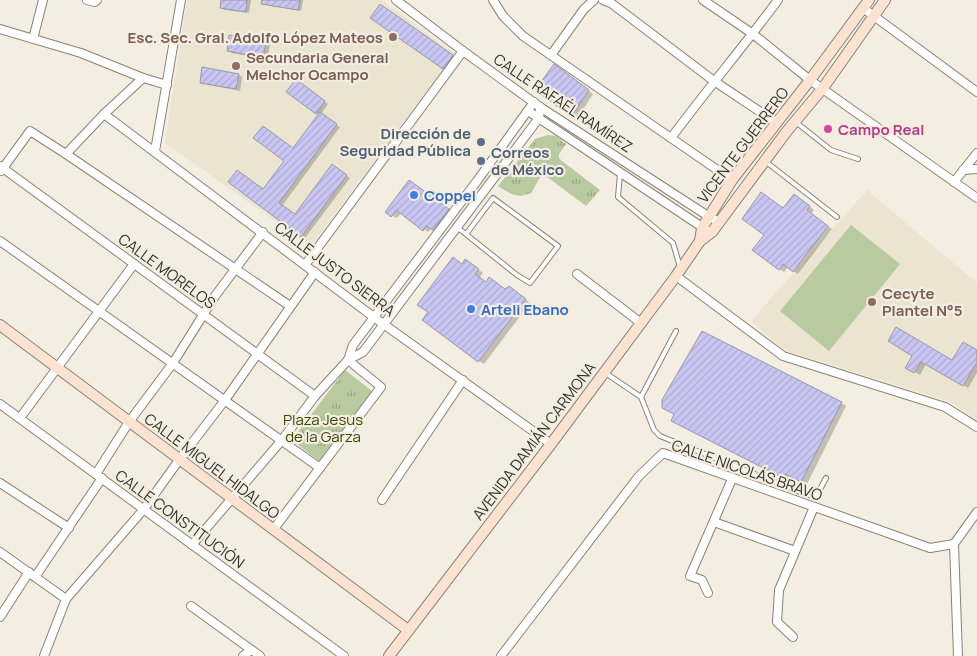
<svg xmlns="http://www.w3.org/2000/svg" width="977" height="656" viewBox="0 0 977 656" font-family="Manrope,sans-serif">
<defs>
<pattern id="grass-tufts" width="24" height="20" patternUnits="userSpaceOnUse" patternTransform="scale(1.25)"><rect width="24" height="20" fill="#b9c9a0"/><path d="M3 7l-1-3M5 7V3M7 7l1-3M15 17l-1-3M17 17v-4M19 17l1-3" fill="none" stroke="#97a483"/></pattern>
<pattern id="building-hatch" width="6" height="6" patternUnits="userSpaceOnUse" patternTransform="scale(1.25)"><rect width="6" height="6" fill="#c8c6f3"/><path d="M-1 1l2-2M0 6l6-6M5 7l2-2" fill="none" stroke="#acabd0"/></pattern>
</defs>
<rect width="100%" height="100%" fill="#f3eee1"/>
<g fill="#ebe4d0">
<path d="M187 0H382L457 55 426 92 311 246 165 143Z"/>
<path d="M867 190 977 283V419L948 401 784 350 751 321Z"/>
</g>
<g fill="url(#grass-tufts)">
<path d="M548 135 556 136 566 144 559 154V158L562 161 600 190 586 206 546 176H541L531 193C517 199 510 194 498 186L535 139Z"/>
<path d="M345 370 372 391 319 461 292 440Z"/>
</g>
<path fill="#b9c9a0" d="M851 225 900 264 829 351 780 311Z"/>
<g fill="#0003">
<path d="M223 0H251L249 13 225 10 222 8Z"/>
<path d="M263 0H303L301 11 266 5 262 3Z"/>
<path d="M384 8 456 58 447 70 444 68Z"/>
<path d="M230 37 266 43 270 45 267 59 232 53 228 50Z"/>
<path d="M203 69 239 75 242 77 240 91 205 84 201 82Z"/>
<path d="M560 69 593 94 577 119 537 90Z"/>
<path d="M299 83 328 104 321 114 340 127 282 206 295 215 336 168 350 178 305 238 301 236 264 190 319 115 316 113Z"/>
<path d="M415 184 453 213 438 232 432 228 428 232 401 213 397 218 392 216Z"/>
<path d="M798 198 814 210 811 214 832 229 798 274 788 267 784 272 779 269 784 209Z"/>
<path d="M471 264 483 273 480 277 487 283 506 290 515 291 530 303 484 364 479 361 463 265Z"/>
<path d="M977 352V373L968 388 926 364 920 375 906 367 913 355 953 362Z"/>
<path d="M841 403 846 406 807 484 791 475 788 480 677 424Z"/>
</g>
<g fill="url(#building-hatch)" stroke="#9a99a5">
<path d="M221 0H247L246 12 220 8Z"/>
<path d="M262 0H300L298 10 261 4Z"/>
<path d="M380 4 453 55 443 69 370 18Z"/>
<path d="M229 35 266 42 263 58 227 51Z"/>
<path d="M554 64 589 90 571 117 535 90Z"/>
<path d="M202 67 239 74 236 89 200 83Z"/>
<path d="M296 79 325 101 316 114 286 92Z"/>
<path d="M320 112 337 124 279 203 295 214 332 164 347 175 301 237 228 182 237 170 263 189 284 161 253 138 263 126 293 148Z"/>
<path d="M409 180 449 209 433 230 426 226 423 231 396 210 391 217 385 212Z"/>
<path d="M761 192 783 208 794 194 810 206 807 210 828 226 793 272 783 264 779 270 752 250 764 235 742 219Z"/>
<path d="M453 257 462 264 465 259 479 269 475 274 486 282 489 277 505 289 509 286 526 299 478 362 422 320 428 312 417 305Z"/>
<path d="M896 327 952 360 963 342 977 350V362L963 386 921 362 914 373 905 368 912 356 888 341Z"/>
<path d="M702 331 842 402 801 482 785 474 783 478 671 421 674 414 662 408V400Z"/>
</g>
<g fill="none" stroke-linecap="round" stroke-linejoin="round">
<defs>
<g id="lane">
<path d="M797 123 831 150 858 159"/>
<path d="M765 161 837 217"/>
<path d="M620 174 618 197 673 243 680 267"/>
<path d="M457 227 517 275 530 283 558 246 493 198 467 233"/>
<path d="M604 372 641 397 654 430 660 436 807 495H817L826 478"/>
<path d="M641 397 676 331"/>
</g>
<g id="street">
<path d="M87 0 95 2 97 0"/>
<path d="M396 0 463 51 540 107 708 216 719 222"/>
<path d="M493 0 503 16 523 36 732 180"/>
<path d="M603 0 611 3 714 81 777 123"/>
<path d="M703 0 753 34 810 80 977 198"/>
<path d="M863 8 977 92"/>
<path d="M0 29 81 53 143 78 167 85"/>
<path d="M33 39 43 0"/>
<path d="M551 55 584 9 594 0"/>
<path d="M528 111 705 229"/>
<path d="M104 114 375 318 551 444"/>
<path d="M671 138C706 91 743 47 778 0"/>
<path d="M155 151 181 0"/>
<path d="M66 154 104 114 143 78"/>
<path d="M0 166 315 396"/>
<path d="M963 170 977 169"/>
<path d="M1 171 30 131 66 154 290 306"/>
<path d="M954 182 977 153"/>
<path d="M0 241 320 468"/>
<path d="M305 265 463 51"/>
<path d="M577 274 641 323"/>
<path d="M676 276 783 356 945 407 977 427"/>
<path d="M348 360 353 345 477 181 534 102"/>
<path d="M0 404 344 656"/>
<path d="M20 418 134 264"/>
<path d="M96 474 129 422 173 363 215 296 263 232"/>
<path d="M0 483 69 528"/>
<path d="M382 500 463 380"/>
<path d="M714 522 795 551"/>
<path d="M273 530 381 387 348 360"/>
<path d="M192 545 282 440 315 396 348 360 363 352 539 118 540 107"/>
<path d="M0 552 66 599"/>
<path d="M35 577 102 478"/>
<path d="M708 593 702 580 690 576 732 479"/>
<path d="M191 606 260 656"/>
<path d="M0 617 29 572"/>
<path d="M793 637 777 622 779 590 814 507"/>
<path d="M44 656 66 599 144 509 179 460 225 400 315 272"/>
<path d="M243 656 251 650"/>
<path d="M501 656 639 476 663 453 930 548 954 544"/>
<path d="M958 656 954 544 977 512"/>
</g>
<g id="secondary">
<path d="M700 241 702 228 732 180 810 80 869 0"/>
<path d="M0 325 408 630"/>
<path d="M389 656 551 444 676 276 700 241 712 232 787 131 823 88 885 0"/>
</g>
</defs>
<use href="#lane" stroke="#888378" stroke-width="6"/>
<use href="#street" stroke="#888378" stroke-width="10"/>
<use href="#secondary" stroke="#888378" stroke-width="12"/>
<use href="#lane" stroke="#fff" stroke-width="4"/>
<use href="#street" stroke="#fff" stroke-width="8"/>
<use href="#secondary" stroke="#fce3d1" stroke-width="10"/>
</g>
<g fill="#8d6e63" stroke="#f3eee1" stroke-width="2">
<circle cx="393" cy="37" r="5"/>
<circle cx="236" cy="66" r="5"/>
<circle cx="872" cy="302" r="5"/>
</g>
<circle fill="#d1479c" stroke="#f3eee1" stroke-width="2" cx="828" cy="129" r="5"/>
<g fill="#5c6f8a" stroke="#f3eee1" stroke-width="2">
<circle cx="481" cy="142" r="5"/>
<circle cx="481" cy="161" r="5"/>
</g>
<g fill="#3f7fe0" stroke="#f3eee1" stroke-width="2">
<circle cx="414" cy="195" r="5"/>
<circle cx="471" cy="309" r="5"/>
</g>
<g text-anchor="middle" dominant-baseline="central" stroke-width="4.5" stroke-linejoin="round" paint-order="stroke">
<g font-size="15" font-weight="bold" fill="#785e54" stroke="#f3eee1" text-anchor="start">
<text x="383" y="37" text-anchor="end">Esc. Sec. Gral. Adolfo López Mateos</text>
<text x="246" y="57">Secundaria General<tspan x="246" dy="17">Melchor Ocampo</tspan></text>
<text x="882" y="293">Cecyte<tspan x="882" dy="17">Plantel N°5</tspan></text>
</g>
<g font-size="15" fill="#33312c" stroke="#f3eee1">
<text transform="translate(563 103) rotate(34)">CALLE RAFAÉL RAMÍREZ</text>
<text transform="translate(743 145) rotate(-53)">VICENTE GUERRERO</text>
<text transform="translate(335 269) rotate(37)">CALLE JUSTO SIERRA</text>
<text transform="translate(167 271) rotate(36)">CALLE MORELOS</text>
<text transform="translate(534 441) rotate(-53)">AVENIDA DAMIÁN CARMONA</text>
<text transform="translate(212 466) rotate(37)">CALLE MIGUEL HIDALGO</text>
<text transform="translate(747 470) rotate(19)">CALLE NICOLÁS BRAVO</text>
<text transform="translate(180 519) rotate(36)">CALLE CONSTITUCIÓN</text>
</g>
<g font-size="15" font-weight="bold" fill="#b23c85" stroke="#f3eee1" text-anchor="start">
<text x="838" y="129">Campo Real</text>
</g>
<g font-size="15" font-weight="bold" fill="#4e5e75" stroke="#f3eee1" text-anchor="end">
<text x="471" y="133">Dirección de<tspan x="471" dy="17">Seguridad Pública</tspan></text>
<text x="491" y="152" text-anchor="start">Correos<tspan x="491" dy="17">de México</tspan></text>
</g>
<g font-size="15" font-weight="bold" fill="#366cbe" stroke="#f3eee1" text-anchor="start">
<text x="424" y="195">Coppel</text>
<text x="481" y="309">Arteli Ebano</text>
</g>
<g font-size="15" fill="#364904" stroke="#f3eee1">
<text x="323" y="419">Plaza Jesus<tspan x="323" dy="17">de la Garza</tspan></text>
</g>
</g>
</svg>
